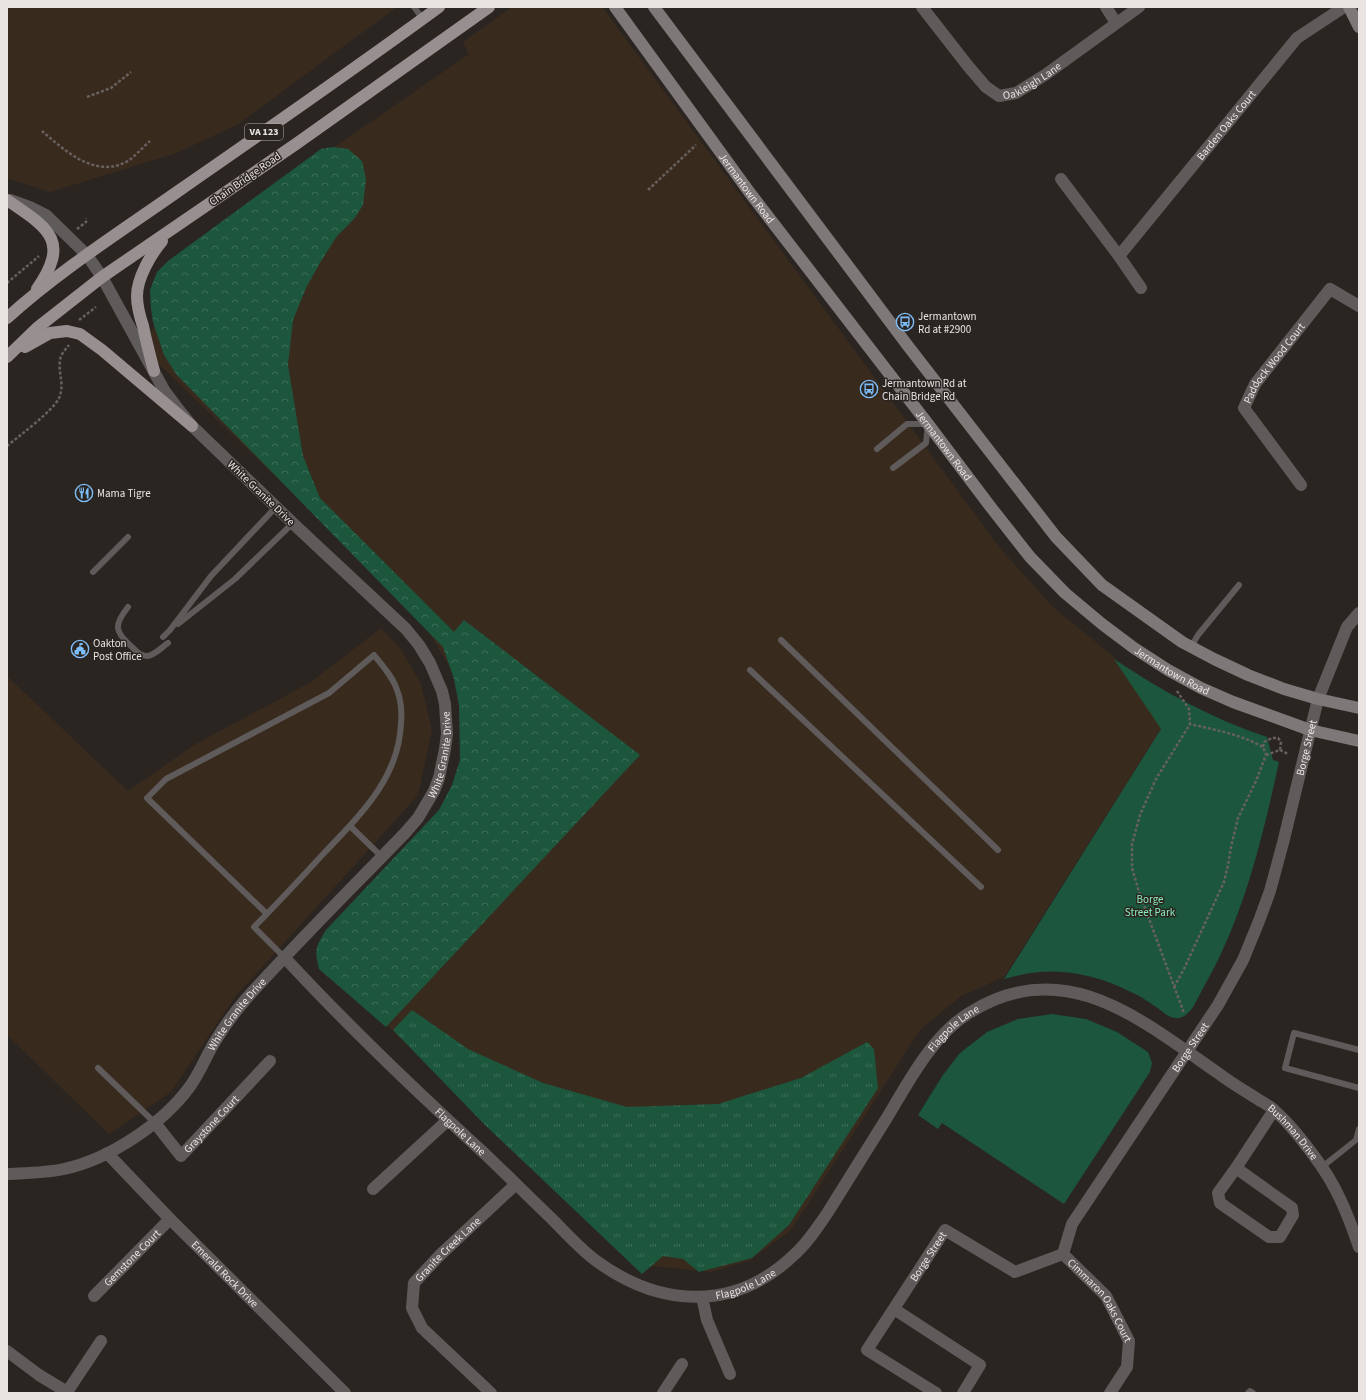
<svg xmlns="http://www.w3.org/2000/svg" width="1366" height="1400" viewBox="0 0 1366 1400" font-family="'Source Sans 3',sans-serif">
<defs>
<pattern id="grass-tufts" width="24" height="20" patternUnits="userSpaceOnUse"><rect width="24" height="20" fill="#1b563d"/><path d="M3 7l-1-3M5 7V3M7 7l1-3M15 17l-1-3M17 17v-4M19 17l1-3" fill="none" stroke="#3c6e59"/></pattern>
<pattern id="forest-crowns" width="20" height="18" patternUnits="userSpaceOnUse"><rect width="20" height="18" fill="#1b563d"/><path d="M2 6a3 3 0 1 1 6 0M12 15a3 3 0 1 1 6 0" fill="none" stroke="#3c6e59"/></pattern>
</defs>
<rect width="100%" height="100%" fill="#2b2522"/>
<g fill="#392a1e">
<path d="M7 7H397L237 125 174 154 50 192 7 178Z"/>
<path d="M512 7H597L603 8 999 547 1053 607 1114 657 1162 727 1004 977 961 996 920 1030 791 1230 749 1261 711 1272 652 1266 611 1243 326 966 450 805 465 747 458 681 417 612 141 347 216 229 469 54 463 42Z"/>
<path d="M381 628 401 649 421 684 432 730 418 795 235 997 171 1092 109 1134 7 1035V676L128 791 194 745 311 682Z"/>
</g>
<path fill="url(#grass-tufts)" d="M412 1010 468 1049 543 1083 627 1107 718 1104 801 1078 867 1042 874 1049 878 1088 789 1225 752 1258 699 1272 683 1259 663 1256 642 1274 485 1125 393 1030Z"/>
<path fill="url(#forest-crowns)" d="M333 147 348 149 362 161 366 179 363 205 354 219 337 236 321 261 306 288 293 320 288 365 303 456 320 498 454 632 464 620 640 755 386 1027 319 969C314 949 316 947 326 930L439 810 452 785 460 760 459 705 454 679 443 647 176 374 164 355 153 322 151 308 150 290 157 272 168 261 321 149Z"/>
<g fill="#1b563d">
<path d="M1114 659C1162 691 1212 719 1267 737L1273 760 1279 762C1262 840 1243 920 1202 990 1196 1002 1188 1023 1171 1017 1167 1016 1162 1011 1159 1009 1150 1003 1142 997 1133 993 1105 978 1071 969 1039 972 1027 973 1015 976 1004 979L1161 729Z"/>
<path d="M1052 1014 1086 1019 1117 1032 1148 1052 1152 1063 1150 1072 1064 1204 942 1123 938 1129 918 1115 943 1075 960 1053 987 1032 1018 1019Z"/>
</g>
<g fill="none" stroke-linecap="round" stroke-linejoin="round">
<g stroke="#67615e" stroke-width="2.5" stroke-dasharray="3 2" stroke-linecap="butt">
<path d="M87 97 111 88 131 72"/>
<path d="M42 131C64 150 93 177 124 163 132 160 143 147 150 141"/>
<path d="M648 190 696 145"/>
<path d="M77 229 86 222V218"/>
<path d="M7 283 39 256"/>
<path d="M79 320 96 307"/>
<path d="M7 446C19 436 53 411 59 398 65 384 58 374 60 361 60 355 65 350 69 345"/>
<path d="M1177 691 1189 709 1190 724 1156 779 1140 815 1132 844V868L1139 892 1184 1013"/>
<path d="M1263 747 1264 742 1272 738H1278L1281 742 1280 750 1266 755"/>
<path d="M1280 750 1288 754"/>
<path d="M1174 987 1184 969 1224 882 1228 865 1231 847 1238 818 1256 781 1266 755 1263 747C1240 734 1215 730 1190 724"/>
</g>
<g stroke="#5f5b5b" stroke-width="6">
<path d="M414 7 423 19"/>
<path d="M877 449 907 424H928L926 443 893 468"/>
<path d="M93 572 128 537"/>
<path d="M128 607C114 625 114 631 131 646 136 651 140 656 147 656 154 656 162 647 168 643"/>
<path d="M178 624 235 579 293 523"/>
<path d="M163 637 170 630 211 576 276 507"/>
<path d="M781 640 998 850"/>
<path d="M1191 647 1198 635 1239 585"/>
<path d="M750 670 981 887"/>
<path d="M350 826 382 857"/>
<path d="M267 914 147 798 166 779 329 693 374 655C382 665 393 677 397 690 401 700 402 711 401 723 399 778 361 814 325 852 302 877 278 903 254 927L285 958"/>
<path d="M1359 1050 1294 1033 1285 1068 1359 1088"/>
<path d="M98 1068 155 1123"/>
<path d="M1322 1167 1356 1140 1359 1129"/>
<path d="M1248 1393 1250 1391 1253 1393"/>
</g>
<g stroke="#5f5b5b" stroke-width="12">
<path id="s1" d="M922 7 968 66 986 87 999 96 1016 93 1045 75 1139 7"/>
<path d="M1106 7 1116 23"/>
<path d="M1061 179 1119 256 1141 288"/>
<path id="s2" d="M1119 256 1297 38 1344 7"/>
<path id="s3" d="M1301 485 1244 408 1255 384 1330 289 1359 306"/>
<path id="s4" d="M285 958C348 1026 416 1091 485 1154 507 1175 529 1197 551 1218 565 1232 579 1248 595 1260 660 1308 735 1312 795 1254 808 1242 818 1227 828 1212 848 1180 868 1148 888 1116 909 1081 933 1035 969 1013 1065 953 1141 1020 1218 1073 1231 1083 1245 1091 1259 1100 1264 1103 1270 1106 1275 1111 1289 1123 1303 1141 1314 1156 1336 1184 1348 1215 1359 1247"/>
<path id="s5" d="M155 1123 181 1156 270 1061"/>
<path id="s6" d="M107 1153 170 1219 345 1393"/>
<path d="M1236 1168 1292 1208 1293 1215 1280 1237H1269L1220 1203 1218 1193 1236 1168 1274 1110"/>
<path id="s7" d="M7 1174C26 1173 46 1173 64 1169 110 1159 164 1123 191 1085 200 1072 206 1057 214 1043 223 1028 234 1013 246 999 297 942 352 888 405 833L418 818 434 791 439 778 445 749 447 734 445 704 442 691 430 663 419 645 406 629 299 529 192 426 179 410 164 390 102 277 87 255 46 215 32 208 10 200"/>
<path d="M373 1189 448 1120"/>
<path id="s8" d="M1063 1254 1072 1224 1218 1005 1243 960 1259 921 1270 891 1283 843 1318 699 1347 627 1359 613"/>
<path id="s9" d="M1063 1254 1106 1296 1129 1341 1127 1367 1110 1393"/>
<path id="s10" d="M94 1296 170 1219"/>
<path d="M702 1297 707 1320 730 1374"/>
<path d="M894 1309 980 1365 963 1393"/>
<path d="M7 1351 39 1375 67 1392 101 1341"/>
<path id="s11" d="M491 1393 422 1328 412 1308 414 1283 439 1256 516 1184"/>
<path d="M663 1393 682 1364"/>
<path id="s12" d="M936 1393 867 1350 945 1230 1015 1272 1063 1254"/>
</g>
<g stroke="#7e7879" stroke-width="12">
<path id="s13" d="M615 7 750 193 928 424 993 510 1030 557 1065 593 1102 624 1134 648 1168 670 1201 688 1233 702 1310 730 1359 741"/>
<path d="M654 7 908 346 1056 537 1102 585 1182 642 1214 659 1248 675 1284 689 1318 699 1359 708"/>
<path d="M1349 7 1359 27"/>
</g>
<g stroke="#978f90" stroke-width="12">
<path d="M7 200C48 228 71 240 37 289"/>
<path d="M7 318C59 271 120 232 177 192 265 131 353 70 439 7"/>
<path d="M25 347 50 333 67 331 80 334 102 350 192 426"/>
<path d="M7 357 37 328 102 277 296 144 489 7"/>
<path d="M154 371C150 356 146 341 143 326 140 317 137 306 137 296 137 278 151 254 162 241"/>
</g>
</g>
<defs>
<symbol id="bus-ring" viewBox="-11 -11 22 22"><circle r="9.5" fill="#2b2522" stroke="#7dbef9" stroke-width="1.5"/><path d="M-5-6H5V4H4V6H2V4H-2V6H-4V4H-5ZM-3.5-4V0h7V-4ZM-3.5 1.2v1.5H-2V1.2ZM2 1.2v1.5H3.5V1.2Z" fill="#7dbef9"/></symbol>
<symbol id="restaurant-ring" viewBox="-11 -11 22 22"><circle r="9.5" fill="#2b2522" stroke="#7dbef9" stroke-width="1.5"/><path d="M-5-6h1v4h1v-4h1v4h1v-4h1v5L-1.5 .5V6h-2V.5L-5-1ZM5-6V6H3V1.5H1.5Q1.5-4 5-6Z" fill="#7dbef9"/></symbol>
<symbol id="civic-ring" viewBox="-11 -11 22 22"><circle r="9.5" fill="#2b2522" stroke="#7dbef9" stroke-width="1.5"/><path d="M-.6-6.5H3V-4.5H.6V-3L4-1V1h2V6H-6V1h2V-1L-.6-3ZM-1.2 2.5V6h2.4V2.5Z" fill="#7dbef9"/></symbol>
</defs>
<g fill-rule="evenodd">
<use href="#bus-ring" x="895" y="312" width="20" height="20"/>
<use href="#bus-ring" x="859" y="379" width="20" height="20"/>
<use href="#restaurant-ring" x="74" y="483" width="20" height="20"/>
<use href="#civic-ring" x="70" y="639" width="20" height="20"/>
</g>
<g text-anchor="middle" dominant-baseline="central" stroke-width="3" stroke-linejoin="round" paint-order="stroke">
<rect fill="#2b2522" stroke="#b0aba8" stroke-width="1" x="245" y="124" width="38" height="16" rx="3"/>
<g font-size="10" font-weight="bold" fill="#e9e4e2">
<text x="264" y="132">VA 123</text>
</g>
<g font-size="11" fill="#e9e4e2" stroke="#2b2522">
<text stroke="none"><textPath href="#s1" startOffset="155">Oakleigh Lane</textPath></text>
<text stroke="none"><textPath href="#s2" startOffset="169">Barden Oaks Court</textPath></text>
<text transform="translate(245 179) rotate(-35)">Chain Bridge Road</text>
<text stroke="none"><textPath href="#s13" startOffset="224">Jermantown Road</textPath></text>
<text stroke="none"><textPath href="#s3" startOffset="150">Paddock Wood Court</textPath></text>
<text stroke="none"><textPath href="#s13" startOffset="548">Jermantown Road</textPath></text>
<text transform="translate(261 493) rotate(44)">White Granite Drive</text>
<text stroke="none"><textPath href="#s13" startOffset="872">Jermantown Road</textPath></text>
<text stroke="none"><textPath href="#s8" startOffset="568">Borge Street</textPath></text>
<text stroke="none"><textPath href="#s7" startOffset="633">White Granite Drive</textPath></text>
<text stroke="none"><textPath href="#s7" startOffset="297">White Granite Drive</textPath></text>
<text stroke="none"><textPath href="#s4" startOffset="930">Flagpole Lane</textPath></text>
<text stroke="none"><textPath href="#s8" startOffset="244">Borge Street</textPath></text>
<text stroke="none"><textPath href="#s5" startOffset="86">Graystone Court</textPath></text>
<text stroke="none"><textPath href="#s4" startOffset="247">Flagpole Lane</textPath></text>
<text stroke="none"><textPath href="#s4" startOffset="1324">Bushman Drive</textPath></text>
<text stroke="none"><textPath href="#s11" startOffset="190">Granite Creek Lane</textPath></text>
<text stroke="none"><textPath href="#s10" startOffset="54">Gemstone Court</textPath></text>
<text stroke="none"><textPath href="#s12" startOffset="193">Borge Street</textPath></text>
<text stroke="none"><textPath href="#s6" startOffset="169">Emerald Rock Drive</textPath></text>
<text stroke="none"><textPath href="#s4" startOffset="594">Flagpole Lane</textPath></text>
<text stroke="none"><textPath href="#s9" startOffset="60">Cimmaron Oaks Court</textPath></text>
</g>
<g font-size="11" fill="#e9e4e2" stroke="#2b2522" text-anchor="start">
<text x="918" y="316">Jermantown<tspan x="918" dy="13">Rd at #2900</tspan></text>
<text x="882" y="383">Jermantown Rd at<tspan x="882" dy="13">Chain Bridge Rd</tspan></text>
<text x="97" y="493">Mama Tigre</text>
<text x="93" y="643">Oakton<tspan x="93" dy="13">Post Office</tspan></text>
</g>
<g font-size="11" fill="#8aeaba" stroke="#2b2522">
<text x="1150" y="899">Borge<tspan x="1150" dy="13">Street Park</tspan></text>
</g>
</g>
<rect width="1366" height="1400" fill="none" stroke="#e9e4e2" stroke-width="16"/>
</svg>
